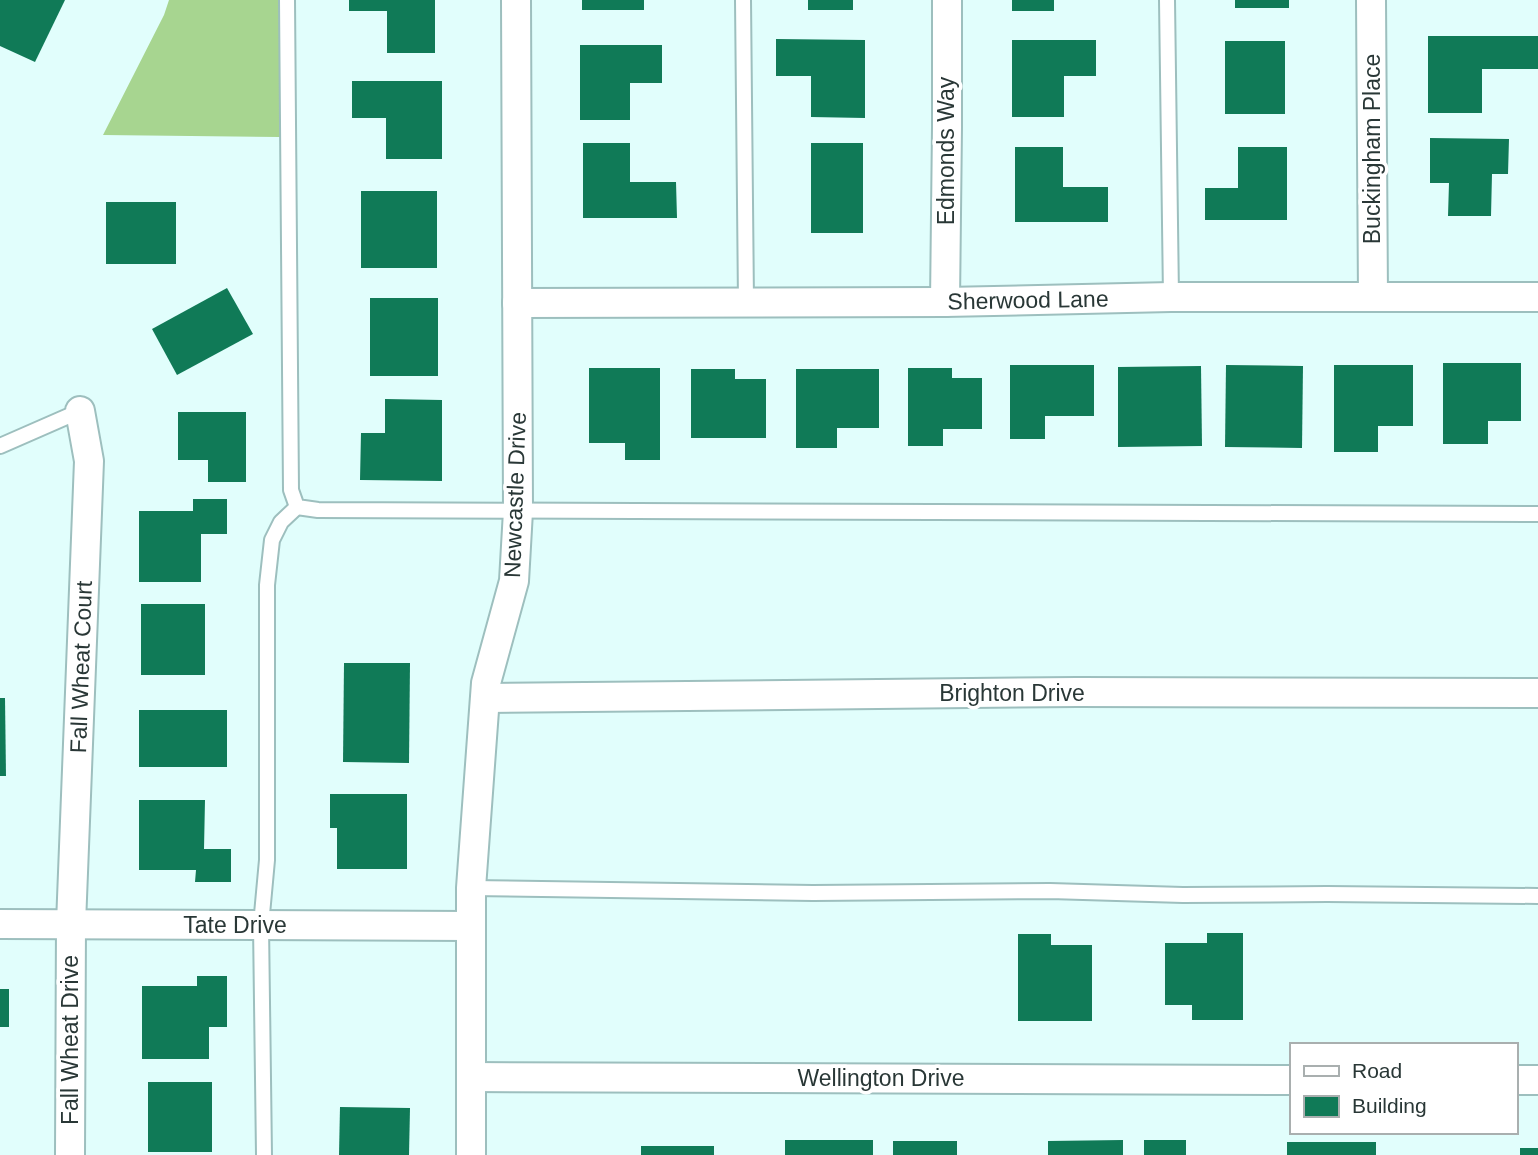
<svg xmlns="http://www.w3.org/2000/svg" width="1538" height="1155" viewBox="0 0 1538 1155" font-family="Helvetica,sans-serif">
<rect width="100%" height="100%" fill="#e1fefc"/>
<path fill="#a7d590" d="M169 0H279L280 137 103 135 164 15Z"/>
<g fill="#107a57">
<path d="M0 0H65L35 62 0 46Z"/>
<path d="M349 0H435V53H387V11H349Z"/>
<rect x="582" y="0" width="62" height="10"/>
<rect x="808" y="0" width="45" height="10"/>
<rect x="1012" y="0" width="42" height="11"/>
<rect x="1235" y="0" width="54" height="8"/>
<path d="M1428 36H1538V69H1482V113H1428Z"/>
<path d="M776 39 865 40V118L811 117V76H776Z"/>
<path d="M1012 40H1096V76H1064V117H1012Z"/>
<rect x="1225" y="41" width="60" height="73"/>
<path d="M580 45H662V83H630V120H580Z"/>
<path d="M352 81H442V159H386V118H352Z"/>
<path d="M1430 138 1509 139 1508 174H1492L1491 216H1448L1449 183H1430Z"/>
<path d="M583 143H630V182H676L677 218H583Z"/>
<rect x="811" y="143" width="52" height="90"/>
<path d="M1015 147H1063V187H1108V222H1015Z"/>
<path d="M1238 147H1287V220H1205V188H1238Z"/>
<rect x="361" y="191" width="76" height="77"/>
<rect x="106" y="202" width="70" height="62"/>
<path d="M227 288 253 334 177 375 152 329Z"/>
<rect x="370" y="298" width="68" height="78"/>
<path d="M1443 363H1521V421H1488V444H1443Z"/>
<path d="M1010 365H1094V416H1045V439H1010Z"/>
<path d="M1226 365 1303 366 1302 448 1225 447Z"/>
<path d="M1334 365H1413V426H1378V452H1334Z"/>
<path d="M1201 366 1202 446 1118 447V367Z"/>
<path d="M589 368H660V460H625V443H589Z"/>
<path d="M908 368H952V378H982V429H943V446H908Z"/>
<path d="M691 369H735V379H766V438H691Z"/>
<path d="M796 369H879V428H837V448H796Z"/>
<path d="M385 399 442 400V481L360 480 361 433H385Z"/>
<path d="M178 412H246V482H208V460H178Z"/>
<path d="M193 499H227V534H201V582H139V511H193Z"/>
<rect x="141" y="604" width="64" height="71"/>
<path d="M344 663H410L409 763 343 762Z"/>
<path d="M0 698H5L6 776H0Z"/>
<rect x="139" y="710" width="88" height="57"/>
<path d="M330 794H407V869H337V828H330Z"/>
<path d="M139 800H205L204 849H231V882H195L196 870H139Z"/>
<path d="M1207 933H1243V1020H1192V1005H1165V943H1207Z"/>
<path d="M1018 934H1051V945H1092V1021H1018Z"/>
<path d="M197 976H227V1027H209V1059H142V986H197Z"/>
<rect x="0" y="989" width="9" height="38"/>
<rect x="148" y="1082" width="64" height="70"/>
<path d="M340 1107 410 1108 409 1155H339Z"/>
<rect x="785" y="1140" width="88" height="15"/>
<path d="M1123 1140V1155H1048V1141Z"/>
<rect x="1144" y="1140" width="42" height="15"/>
<rect x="893" y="1141" width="64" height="14"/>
<rect x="1287" y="1142" width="89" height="13"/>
<rect x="641" y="1146" width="73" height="9"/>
<rect x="1520" y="1148" width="18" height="7"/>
</g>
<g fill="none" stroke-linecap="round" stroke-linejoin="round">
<defs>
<g id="lane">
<path d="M287 0 291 490 297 507 318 510 1538 514"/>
<path d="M743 0 746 302"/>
<path d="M1167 0 1171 297"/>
<path d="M0 446 80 411"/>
<path d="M471 888 813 893 1050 891 1183 895 1327 894 1538 896"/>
<path d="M264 1155 261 925 267 860V585L272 540 281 522 297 507"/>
</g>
<g id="street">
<path d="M1371 0 1373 297"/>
<path d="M945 302 947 127V0"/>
<path d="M517 303 945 302 1171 297H1538"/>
<path d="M486 698 1077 692 1538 693"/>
<path d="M0 924 470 926"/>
<path d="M471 1077 1291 1080"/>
<path d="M1515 1080H1538"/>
<path d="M70 1155 71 924 89 461 80 411"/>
<path d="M471 1155V888L486 683 514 581 518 511 516 0"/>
</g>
</defs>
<use href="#lane" stroke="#9dbfbe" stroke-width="18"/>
<use href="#street" stroke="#9dbfbe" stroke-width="32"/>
<use href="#lane" stroke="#fff" stroke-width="14"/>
<use href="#street" stroke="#fff" stroke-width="28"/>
</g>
<g text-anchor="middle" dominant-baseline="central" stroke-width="7" stroke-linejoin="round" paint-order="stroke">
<g font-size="23" fill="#293736" stroke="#fff">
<text transform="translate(1372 149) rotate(-90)">Buckingham Place</text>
<text transform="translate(946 151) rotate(-90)">Edmonds Way</text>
<text transform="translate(1028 300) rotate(-1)">Sherwood Lane</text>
<text transform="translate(515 495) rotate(-88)">Newcastle Drive</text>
<text transform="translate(81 667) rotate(-88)">Fall Wheat Court</text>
<text x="1012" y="693">Brighton Drive</text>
<text x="235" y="925">Tate Drive</text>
<text transform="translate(70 1040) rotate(-90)">Fall Wheat Drive</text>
<text x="881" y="1078">Wellington Drive</text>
</g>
</g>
<rect x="1290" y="1043" width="228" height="91" fill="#ffffff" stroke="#a9afaf" stroke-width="2"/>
<rect x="1304" y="1066" width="35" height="10" fill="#ffffff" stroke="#a9afaf" stroke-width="2"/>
<text x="1352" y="1078" font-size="21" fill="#293736">Road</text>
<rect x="1304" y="1096" width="35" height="21" fill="#107a57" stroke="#a9afaf" stroke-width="2"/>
<text x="1352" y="1113" font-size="21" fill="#293736">Building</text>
</svg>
